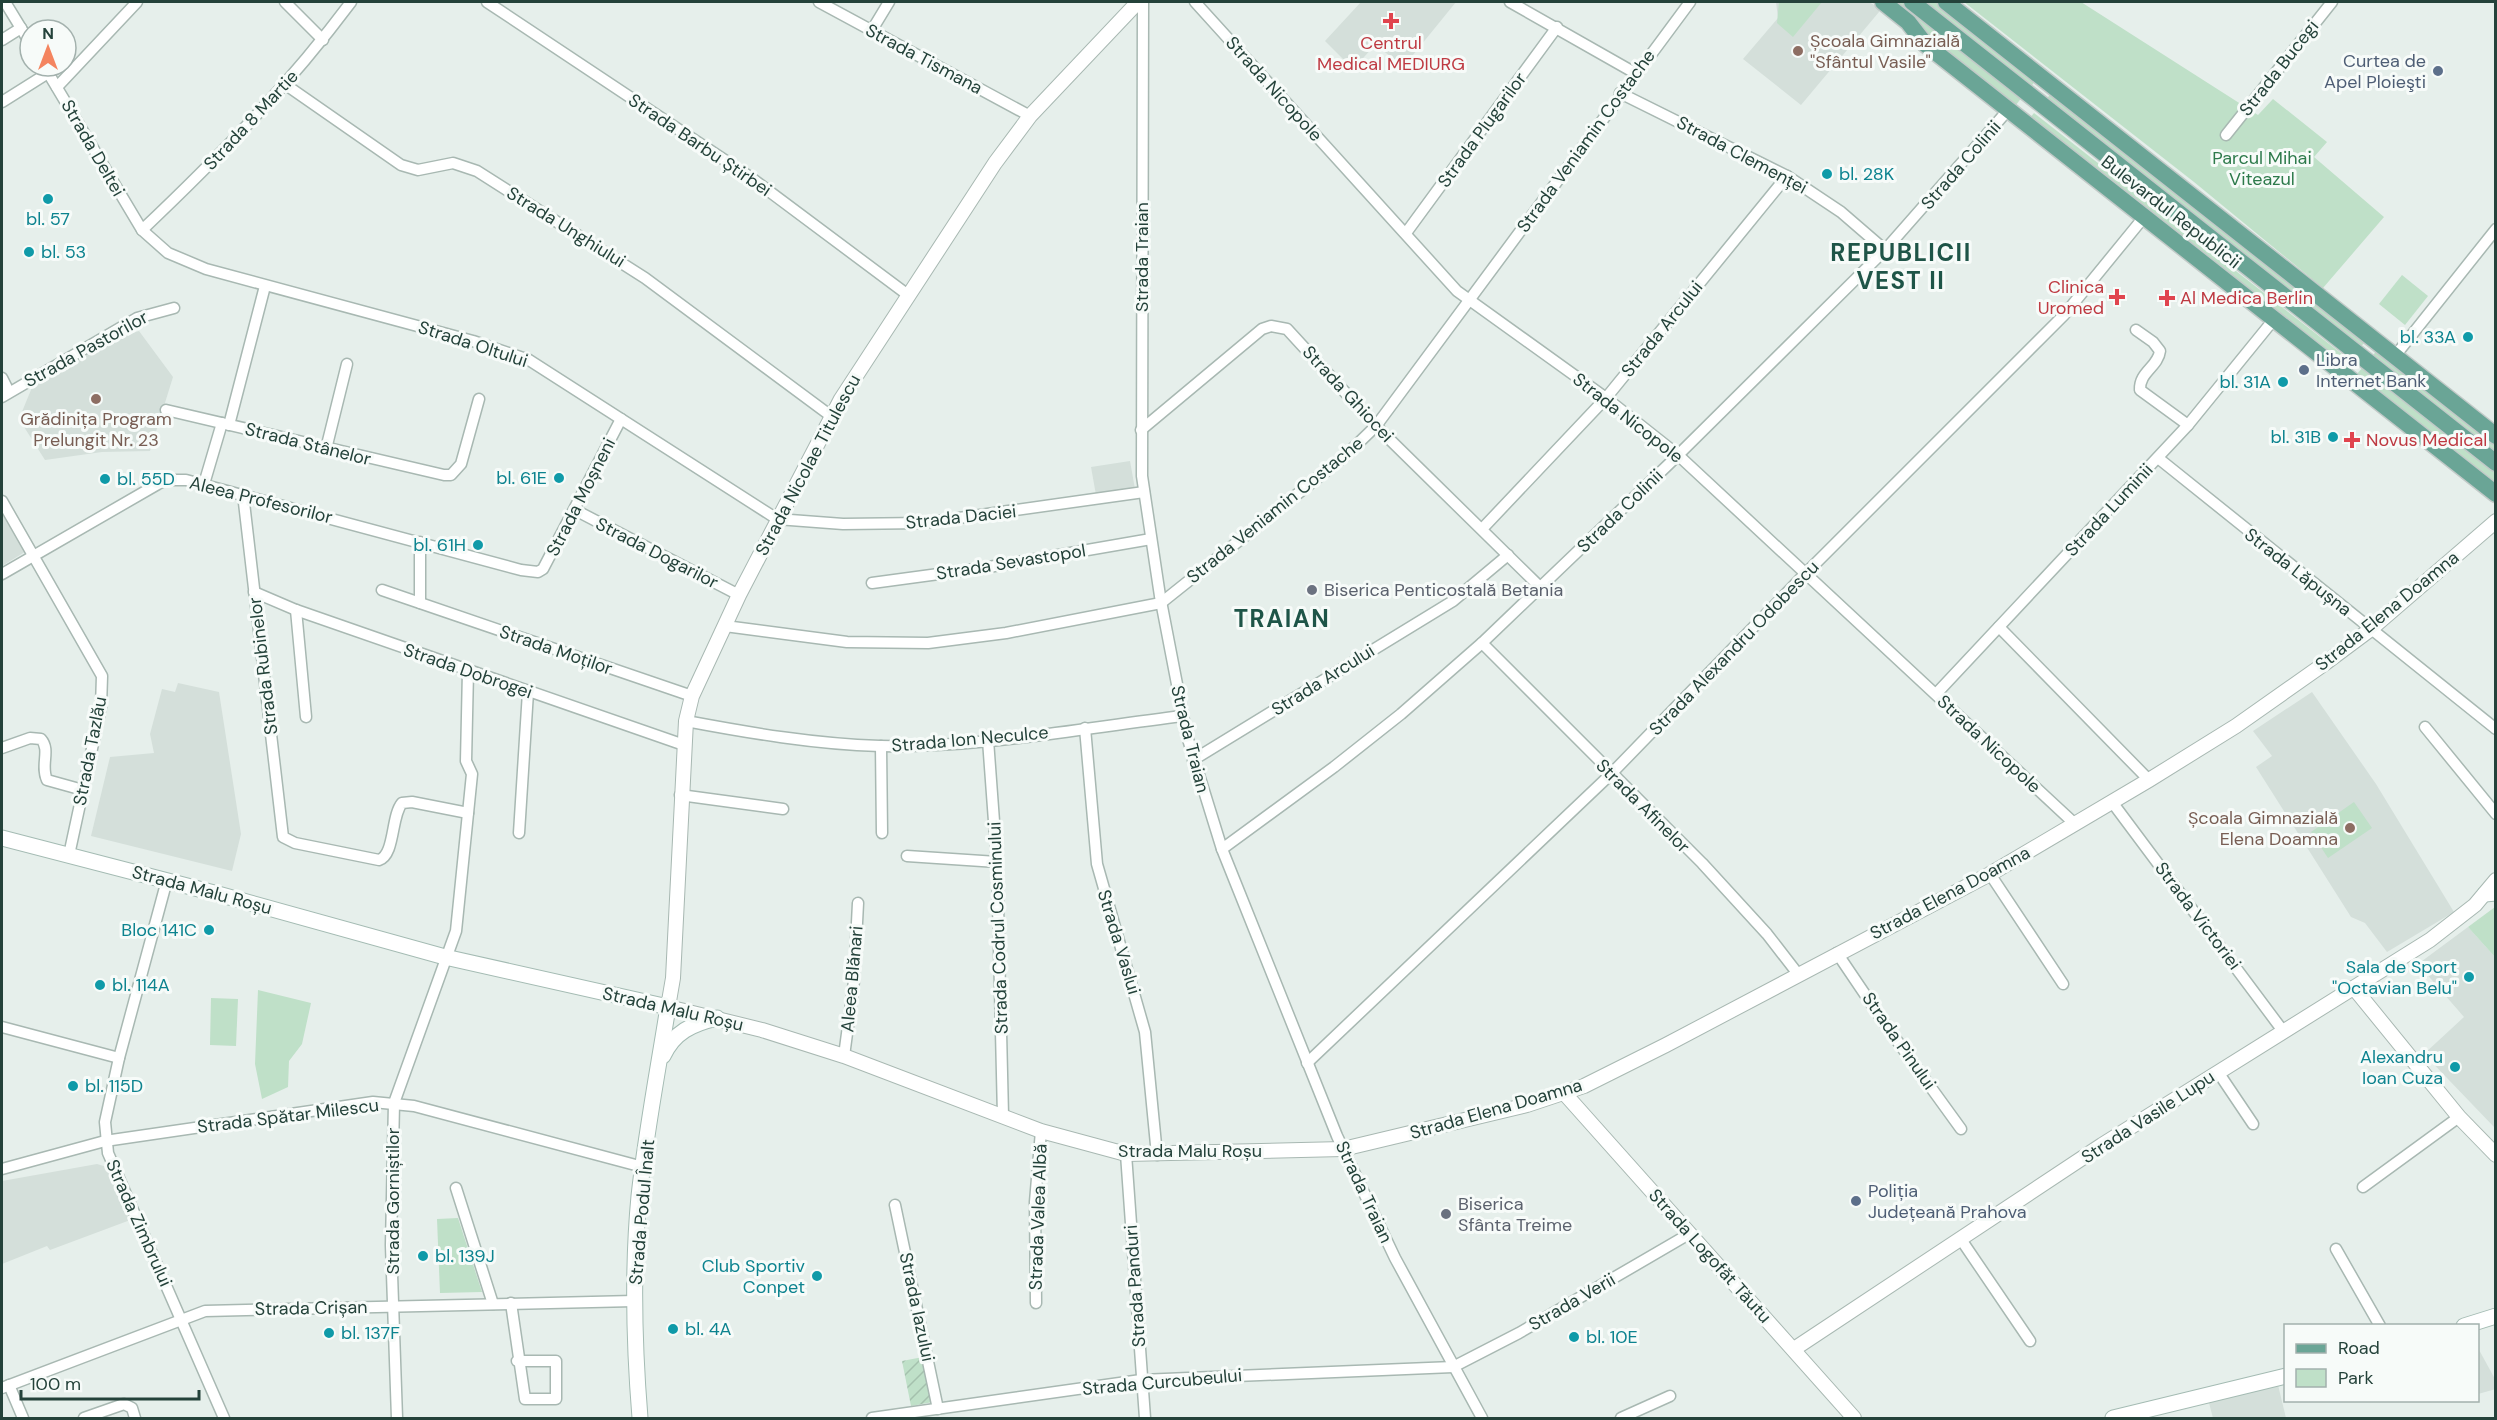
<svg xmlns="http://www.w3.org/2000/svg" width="2497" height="1420" viewBox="0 0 2497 1420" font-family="'DM Sans',sans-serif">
<defs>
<pattern id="garden-furrows" width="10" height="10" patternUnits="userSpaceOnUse" patternTransform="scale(1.5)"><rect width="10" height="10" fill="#bfe0c8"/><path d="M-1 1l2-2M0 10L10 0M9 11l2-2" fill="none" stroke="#a4c1ad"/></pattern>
</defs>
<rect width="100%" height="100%" fill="#e6efeb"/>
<g fill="#d4dfda">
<path d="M1361 2H1456L1404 66 1375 45 1353 69 1325 41Z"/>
<path d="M1776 2H1869L1879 8V12L1801 105 1743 59 1778 18Z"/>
<path d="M139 331 173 377 150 451 102 452 45 460 19 419 33 385 114 339Z"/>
<path d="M1130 461 1135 489 1096 495 1091 467Z"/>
<path d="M2 506 28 550 2 566Z"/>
<path d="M178 683 219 692 241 834 232 871 91 836 110 757 154 753 150 734 162 689 175 692Z"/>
<path d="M2312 692 2376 784 2454 912 2387 952 2365 923 2351 917 2256 767 2272 756 2253 731Z"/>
<path d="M2468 927 2495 957V1128L2424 1054 2464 1017 2418 964Z"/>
<path d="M97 1164 107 1167 133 1219 50 1250 47 1246 2 1264V1181Z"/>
<path d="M2478 1348 2495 1379 2496 1389 2478 1394Z"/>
<path d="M2278 1385 2286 1418H2213L2209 1403Z"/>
</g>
<g fill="#bfe0c8">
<path d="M1779 2H1822L1793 37 1777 23Z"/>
<path d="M1896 2H1903L2022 97 2016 105 1946 52Z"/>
<path d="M1922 2H1939L2036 79 2031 87Z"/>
<path d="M1964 2H2081L2258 115 2273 99 2327 142 2314 157 2384 217 2323 288 2194 182Z"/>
<path d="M2050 95 2364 343 2358 350 2044 101Z"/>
<path d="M2034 113 2351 361 2345 369 2028 120Z"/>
<path d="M2402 275 2428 296 2405 325 2379 304Z"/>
<path d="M2377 350 2495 443V457L2371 358Z"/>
<path d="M2363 367 2495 470V485L2356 375Z"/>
<path d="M2354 802 2372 828 2328 858 2311 832Z"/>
<path d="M2495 907V957L2468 927Z"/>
<path d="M258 990 311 1003 302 1044 289 1061 288 1087 262 1099 255 1064Z"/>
<path d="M211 998 238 999 236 1046 210 1045Z"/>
<path d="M458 1218 482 1292 440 1293 437 1219Z"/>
</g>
<path fill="url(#garden-furrows)" d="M923 1357 933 1402 911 1406 902 1361Z"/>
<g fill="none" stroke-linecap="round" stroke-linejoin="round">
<defs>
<g id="minor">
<path d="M5 2 30 43"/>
<path d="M285 2 323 40"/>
<path d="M487 2 750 177 908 295"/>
<path d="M819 2 1030 116"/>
<path d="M1143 2 1142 476 1160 596 1187 736 1222 849 1337 1136 1395 1258 1482 1418"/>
<path d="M1195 2 1457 291 1606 398 1678 455 2075 824"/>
<path d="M1510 2 1635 73"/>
<path d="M872 30 889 2"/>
<path d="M2 40 21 28"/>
<path d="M44 66 142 230 168 253 206 269 473 341 529 360 777 519 843 524 923 523 1144 492"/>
<path d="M286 85 401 165 418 170 453 163 477 171 645 278 831 416"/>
<path d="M57 87 137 2"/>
<path d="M1620 93 1787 176 1841 212 1885 250"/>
<path d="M2 102 48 73"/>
<path d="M2226 135 2332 2"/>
<path d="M142 230C218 158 289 85 351 2"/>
<path d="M1406 233 1557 27"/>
<path d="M2136 330 2153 342 2160 351C2158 367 2139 372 2140 390L2188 425"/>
<path d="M2395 356 2496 229"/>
<path d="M2 378 9 392"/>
<path d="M2 397 137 318 174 308"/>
<path d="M166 410 444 475H451L461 464 479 399"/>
<path d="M229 425 265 286"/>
<path d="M1141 430 1262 329 1271 326 1287 329 1376 426 1540 587"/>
<path d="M326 449 347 364"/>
<path d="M2158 458 2496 729"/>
<path d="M204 484 222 423"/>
<path d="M243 494 283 837 295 843 379 860C395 855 391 816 402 803L412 802 468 813"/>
<path d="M2 501 102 676 101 707 69 855"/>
<path d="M575 510 739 595"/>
<path d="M1482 529 1606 398 1787 176"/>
<path d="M2 574 158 484 166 480H186L521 570 538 572 543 569 621 419"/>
<path d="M872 583 983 568 1151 539"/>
<path d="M382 590 692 696"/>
<path d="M254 592 296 610 684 745"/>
<path d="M420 603V542"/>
<path d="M296 610 306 717"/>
<path d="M725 626 847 642 928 643 1006 633 1161 603 1345 456 1376 426 1690 2"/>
<path d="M1999 627 2149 780"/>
<path d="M1482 643 1702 863 1767 934 1798 974"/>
<path d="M1936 694 2188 425 2275 318"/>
<path d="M686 721C750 733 814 744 880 746 981 748 1083 728 1183 716"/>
<path d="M2425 727 2496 814"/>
<path d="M1085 728 1097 864 1145 1032 1157 1155"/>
<path d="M988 740 997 862 1003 1116"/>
<path d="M881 746 882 833"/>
<path d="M2 748 30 738 41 739C51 750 40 766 47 780L83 790"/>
<path d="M1193 760 1453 601 1508 555"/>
<path d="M680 795 783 809"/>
<path d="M2112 802 2283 1031"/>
<path d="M519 833 528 692"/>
<path d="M1222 849 1334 767 1401 714 1482 643 1671 462 1885 250 2009 109"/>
<path d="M907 856 997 862"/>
<path d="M1990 874 2063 984"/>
<path d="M167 880 119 1058 105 1122 108 1153 224 1418"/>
<path d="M1837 953 1885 1024 1961 1129"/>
<path d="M2 1027 119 1058"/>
<path d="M844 1056 854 981 858 903"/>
<path d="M1307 1063 1611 774 1804 575 2064 315 2144 217"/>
<path d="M2218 1072 2253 1124"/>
<path d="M1126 1154 1145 1418"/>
<path d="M2 1169 105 1141 373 1102 414 1106 643 1167"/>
<path d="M2363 1187 2459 1117"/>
<path d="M456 1188 493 1304"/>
<path d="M895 1205 938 1409"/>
<path d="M1960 1238 2030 1341"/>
<path d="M2336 1249 2380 1326"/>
<path d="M511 1303 525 1399H556V1361H517"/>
<path d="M1036 1303 1035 1202 1041 1131"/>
<path d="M9 1385 23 1418"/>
<path d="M2 1388 205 1311 634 1301"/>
<path d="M84 1418 124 1404 132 1408 135 1418"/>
<path d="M397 1418 391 1245 394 1103 456 931 472 774 466 761 468 671"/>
<path d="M872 1418 1141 1380 1453 1367 1519 1333 1689 1234"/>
<path d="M1621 1418 1670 1396"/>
</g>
<g id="tertiary">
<path d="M1138 2 1030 116 995 163 841 399 739 595 692 696 686 721 673 978 668 1007 762 1030 844 1056 1041 1131 1126 1154 1343 1149 1527 1105 1584 1086 1666 1045 1990 874 2149 780 2236 726 2324 664 2371 629 2496 521"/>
<path d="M2354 988 2459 1117 2496 1155"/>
<path d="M1565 1094 1854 1418"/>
<path d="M1794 1349 2102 1145 2430 940 2475 905 2496 880"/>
</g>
<g id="secondary">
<path d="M2 838 218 894 445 957 668 1007C658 1070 646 1132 639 1196 632 1270 634 1344 640 1418"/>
<path d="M2485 894 2496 893"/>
<path d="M663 1056C674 1032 692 1024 717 1018"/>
<path d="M2464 1326 2496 1316"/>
<path d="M2113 1418 2286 1376"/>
</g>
<g id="primary">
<path d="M1883 2 1908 22 1925 44 2496 494"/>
<path d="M1912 2 2496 463"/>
<path d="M1946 2 2496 436"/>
</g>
</defs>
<use href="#minor" stroke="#a8b8b2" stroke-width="13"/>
<use href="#tertiary" stroke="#a8b8b2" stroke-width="16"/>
<use href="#secondary" stroke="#a4bbb3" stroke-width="17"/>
<use href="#primary" stroke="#c2cac8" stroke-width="19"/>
<use href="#minor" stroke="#fff" stroke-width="10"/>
<use href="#tertiary" stroke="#fff" stroke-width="14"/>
<use href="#secondary" stroke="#fff" stroke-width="15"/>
<use href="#primary" stroke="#6aa596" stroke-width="16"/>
</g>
<g fill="#e0444e" stroke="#f7fbf9" stroke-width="2">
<path d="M1388 12h6v6h6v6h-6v6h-6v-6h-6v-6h6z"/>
<path d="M2114 288h6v6h6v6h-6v6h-6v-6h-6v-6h6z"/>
<path d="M2164 289h6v6h6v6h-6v6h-6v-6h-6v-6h6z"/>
<path d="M2349 431h6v6h6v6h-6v6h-6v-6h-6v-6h6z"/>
</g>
<g fill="#8d6e63" stroke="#f7fbf9" stroke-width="2">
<circle cx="1798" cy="51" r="6"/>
<circle cx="96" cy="399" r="6"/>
<circle cx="2350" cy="828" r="6"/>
</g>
<g fill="#5c6f8a" stroke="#f7fbf9" stroke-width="2">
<circle cx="2438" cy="71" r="6"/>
<circle cx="2304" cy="370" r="6"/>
<circle cx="1856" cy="1201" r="6"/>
</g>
<g fill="#0f9aa8" stroke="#f7fbf9" stroke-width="2">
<circle cx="1827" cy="174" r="6"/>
<circle cx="48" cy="199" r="6"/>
<circle cx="29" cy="252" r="6"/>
<circle cx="2468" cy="337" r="6"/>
<circle cx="2283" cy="382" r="6"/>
<circle cx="2333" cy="437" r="6"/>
<circle cx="559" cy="478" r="6"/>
<circle cx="105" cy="479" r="6"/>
<circle cx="478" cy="545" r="6"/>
<circle cx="209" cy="930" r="6"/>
<circle cx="2469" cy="977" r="6"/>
<circle cx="100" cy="985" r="6"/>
<circle cx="2455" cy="1067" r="6"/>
<circle cx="73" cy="1086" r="6"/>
<circle cx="423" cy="1256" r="6"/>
<circle cx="817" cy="1276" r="6"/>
<circle cx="673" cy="1329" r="6"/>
<circle cx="329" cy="1333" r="6"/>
<circle cx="1574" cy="1337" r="6"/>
</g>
<g fill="#6b7280" stroke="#f7fbf9" stroke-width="2">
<circle cx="1312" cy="590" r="6"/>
<circle cx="1446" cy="1214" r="6"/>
</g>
<g text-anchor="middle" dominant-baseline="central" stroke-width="6" stroke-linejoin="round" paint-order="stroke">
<g font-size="18" fill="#785e54" stroke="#f7fbf9" text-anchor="start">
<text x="1810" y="41">Școala Gimnazială<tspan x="1810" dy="21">"Sfântul Vasile"</tspan></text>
<text x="96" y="419" text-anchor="middle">Grădinița Program<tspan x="96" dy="21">Prelungit Nr. 23</tspan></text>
<text x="2338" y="818" text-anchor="end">Școala Gimnazială<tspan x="2338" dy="21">Elena Doamna</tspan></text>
</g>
<g font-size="18" fill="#be3a42" stroke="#f7fbf9" text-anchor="start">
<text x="1391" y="43" text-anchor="middle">Centrul<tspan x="1391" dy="21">Medical MEDIURG</tspan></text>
<text x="2104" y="287" text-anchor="end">Clinica<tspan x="2104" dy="21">Uromed</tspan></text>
<text x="2180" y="298">Al Medica Berlin</text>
<text x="2366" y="440">Novus Medical</text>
</g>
<g font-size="18" fill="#24423a" stroke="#f7fbf9">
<text transform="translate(924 59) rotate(28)">Strada Tismana</text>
<text transform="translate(2279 68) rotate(-52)">Strada Bucegi</text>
<text transform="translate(1274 89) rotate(48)">Strada Nicopole</text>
<text transform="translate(251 120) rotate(-47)">Strada 8 Martie</text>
<text transform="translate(1482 130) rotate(-54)">Strada Plugarilor</text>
<text transform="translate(1586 141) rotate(-54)">Strada Veniamin Costache</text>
<text transform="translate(700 145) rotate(34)">Strada Barbu Știrbei</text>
<text transform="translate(93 148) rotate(60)">Strada Deltei</text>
<text transform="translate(1742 155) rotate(28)">Strada Clemenței</text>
<text transform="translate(1961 165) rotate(-49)">Strada Colinii</text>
<text transform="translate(2171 212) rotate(38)">Bulevardul Republicii</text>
<text transform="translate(566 227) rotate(32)">Strada Unghiului</text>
<text transform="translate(1142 257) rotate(-90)">Strada Traian</text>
<text transform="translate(1662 329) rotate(-51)">Strada Arcului</text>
<text transform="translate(473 344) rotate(18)">Strada Oltului</text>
<text transform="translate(86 349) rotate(-29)">Strada Pastorilor</text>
<text transform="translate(1348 394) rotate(47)">Strada Ghiocei</text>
<text transform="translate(1628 418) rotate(38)">Strada Nicopole</text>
<text transform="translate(308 444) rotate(14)">Strada Stânelor</text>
<text transform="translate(808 465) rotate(-62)">Strada Nicolae Titulescu</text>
<text transform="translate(581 497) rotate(-63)">Strada Moșneni</text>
<text transform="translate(261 500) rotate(14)">Aleea Profesorilor</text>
<text transform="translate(1275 510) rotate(-39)">Strada Veniamin Costache</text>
<text transform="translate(2109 510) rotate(-47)">Strada Luminii</text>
<text transform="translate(1620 511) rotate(-44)">Strada Colinii</text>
<text transform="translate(961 517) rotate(-6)">Strada Daciei</text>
<text transform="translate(657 553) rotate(27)">Strada Dogarilor</text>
<text transform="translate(1011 562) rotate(-9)">Strada Sevastopol</text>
<text transform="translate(2298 572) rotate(38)">Strada Lăpușna</text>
<text transform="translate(2387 611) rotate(-39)">Strada Elena Doamna</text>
<text transform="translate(1734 648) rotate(-46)">Strada Alexandru Odobescu</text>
<text transform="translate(556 650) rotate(19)">Strada Moților</text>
<text transform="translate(263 666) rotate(-97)">Strada Rubinelor</text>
<text transform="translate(468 671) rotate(19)">Strada Dobrogei</text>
<text transform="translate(1323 680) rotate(-32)">Strada Arcului</text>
<text transform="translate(970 739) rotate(-5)">Strada Ion Neculce</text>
<text transform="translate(1190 739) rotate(76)">Strada Traian</text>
<text transform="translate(1989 744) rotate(43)">Strada Nicopole</text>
<text transform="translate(90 751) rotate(-79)">Strada Tazlău</text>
<text transform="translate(1643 806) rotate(45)">Strada Afinelor</text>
<text transform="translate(202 890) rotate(15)">Strada Malu Roșu</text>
<text transform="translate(1950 893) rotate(-28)">Strada Elena Doamna</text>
<text transform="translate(2198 916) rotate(53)">Strada Victoriei</text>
<text transform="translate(998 928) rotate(-92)">Strada Codrul Cosminului</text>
<text transform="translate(1119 942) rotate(73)">Strada Vaslui</text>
<text transform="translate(852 979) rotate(-85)">Aleea Blănari</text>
<text transform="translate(673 1009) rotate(13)">Strada Malu Roșu</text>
<text transform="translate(1899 1041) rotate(55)">Strada Pinului</text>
<text transform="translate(1496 1109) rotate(-16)">Strada Elena Doamna</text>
<text transform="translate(288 1116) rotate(-7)">Strada Spătar Milescu</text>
<text transform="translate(2148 1117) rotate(-33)">Strada Vasile Lupu</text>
<text x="1190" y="1151">Strada Malu Roșu</text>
<text transform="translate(1364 1192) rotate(65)">Strada Traian</text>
<text transform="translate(393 1201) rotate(-90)">Strada Gorniștilor</text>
<text transform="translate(642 1212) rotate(-85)">Strada Podul Înalt</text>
<text transform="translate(1038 1217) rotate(-88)">Strada Valea Albă</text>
<text transform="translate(139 1223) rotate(66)">Strada Zimbrului</text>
<text transform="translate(1710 1256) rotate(48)">Strada Logofăt Tăutu</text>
<text transform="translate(1135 1286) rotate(-94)">Strada Panduri</text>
<text transform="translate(1572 1302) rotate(-30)">Strada Verii</text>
<text transform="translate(917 1307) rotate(78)">Strada Iazului</text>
<text transform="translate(311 1308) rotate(-1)">Strada Crișan</text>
<text transform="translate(1162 1382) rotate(-5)">Strada Curcubeului</text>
</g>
<g font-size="18" fill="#4e5e75" stroke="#f7fbf9" text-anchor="start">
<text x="2426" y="61" text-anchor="end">Curtea de<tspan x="2426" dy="21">Apel Ploieşti</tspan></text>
<text x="2316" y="360">Libra<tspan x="2316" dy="21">Internet Bank</tspan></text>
<text x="1868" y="1191">Poliția<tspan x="1868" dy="21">Județeană Prahova</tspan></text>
</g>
<g font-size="18" fill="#2d7a4b" stroke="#f7fbf9">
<text x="2262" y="158">Parcul Mihai<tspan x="2262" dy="21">Viteazul</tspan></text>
</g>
<g font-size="18" fill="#0d838f" stroke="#f7fbf9" text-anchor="start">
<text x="1839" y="174">bl. 28K</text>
<text x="48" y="219" text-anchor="middle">bl. 57</text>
<text x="41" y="252">bl. 53</text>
<text x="2456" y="337" text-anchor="end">bl. 33A</text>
<text x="2271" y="382" text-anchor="end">bl. 31A</text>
<text x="2321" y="437" text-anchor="end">bl. 31B</text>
<text x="547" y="478" text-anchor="end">bl. 61E</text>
<text x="117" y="479">bl. 55D</text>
<text x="466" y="545" text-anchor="end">bl. 61H</text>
<text x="197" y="930" text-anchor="end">Bloc 141C</text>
<text x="2457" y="967" text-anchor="end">Sala de Sport<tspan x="2457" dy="21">"Octavian Belu"</tspan></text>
<text x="112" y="985">bl. 114A</text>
<text x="2443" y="1057" text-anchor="end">Alexandru<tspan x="2443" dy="21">Ioan Cuza</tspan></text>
<text x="85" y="1086">bl. 115D</text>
<text x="435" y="1256">bl. 139J</text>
<text x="805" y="1266" text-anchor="end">Club Sportiv<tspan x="805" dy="21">Conpet</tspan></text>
<text x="685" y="1329">bl. 4A</text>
<text x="341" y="1333">bl. 137F</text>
<text x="1586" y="1337">bl. 10E</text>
</g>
<g font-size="18" fill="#5b616d" stroke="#f7fbf9" text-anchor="start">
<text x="1324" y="590">Biserica Penticostală Betania</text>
<text x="1458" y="1204">Biserica<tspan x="1458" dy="21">Sfânta Treime</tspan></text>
</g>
<g font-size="24" font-weight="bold" letter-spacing="1.5" fill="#1f5548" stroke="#f7fbf9">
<text x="1901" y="252">REPUBLICII<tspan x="1901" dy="28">VEST II</tspan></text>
<text x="1282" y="618">TRAIAN</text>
</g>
</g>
<rect width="2497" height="1420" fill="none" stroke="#24423a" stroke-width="6"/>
<rect x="2284" y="1324" width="195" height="78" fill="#f7fbf9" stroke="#a3b1ad" stroke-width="1.5"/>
<rect x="2296" y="1344" width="30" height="9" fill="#6aa596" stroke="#a3b1ad" stroke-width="1.5"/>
<text x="2338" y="1354" font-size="18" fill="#24423a">Road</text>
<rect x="2296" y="1369" width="30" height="18" fill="#bfe0c8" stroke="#a3b1ad" stroke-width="1.5"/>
<text x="2338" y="1384" font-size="18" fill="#24423a">Park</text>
<g transform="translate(48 48)"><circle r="28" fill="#f7fbf9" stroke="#a3b1ad" stroke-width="1.5"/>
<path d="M0-4.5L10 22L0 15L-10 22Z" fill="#f4845f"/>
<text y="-9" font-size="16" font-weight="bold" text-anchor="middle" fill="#24423a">N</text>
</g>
<path d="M21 1390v9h178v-9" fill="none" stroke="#24423a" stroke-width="3"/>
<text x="30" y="1390" font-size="18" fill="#24423a" stroke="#f7fbf9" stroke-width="4.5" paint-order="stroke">100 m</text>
</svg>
